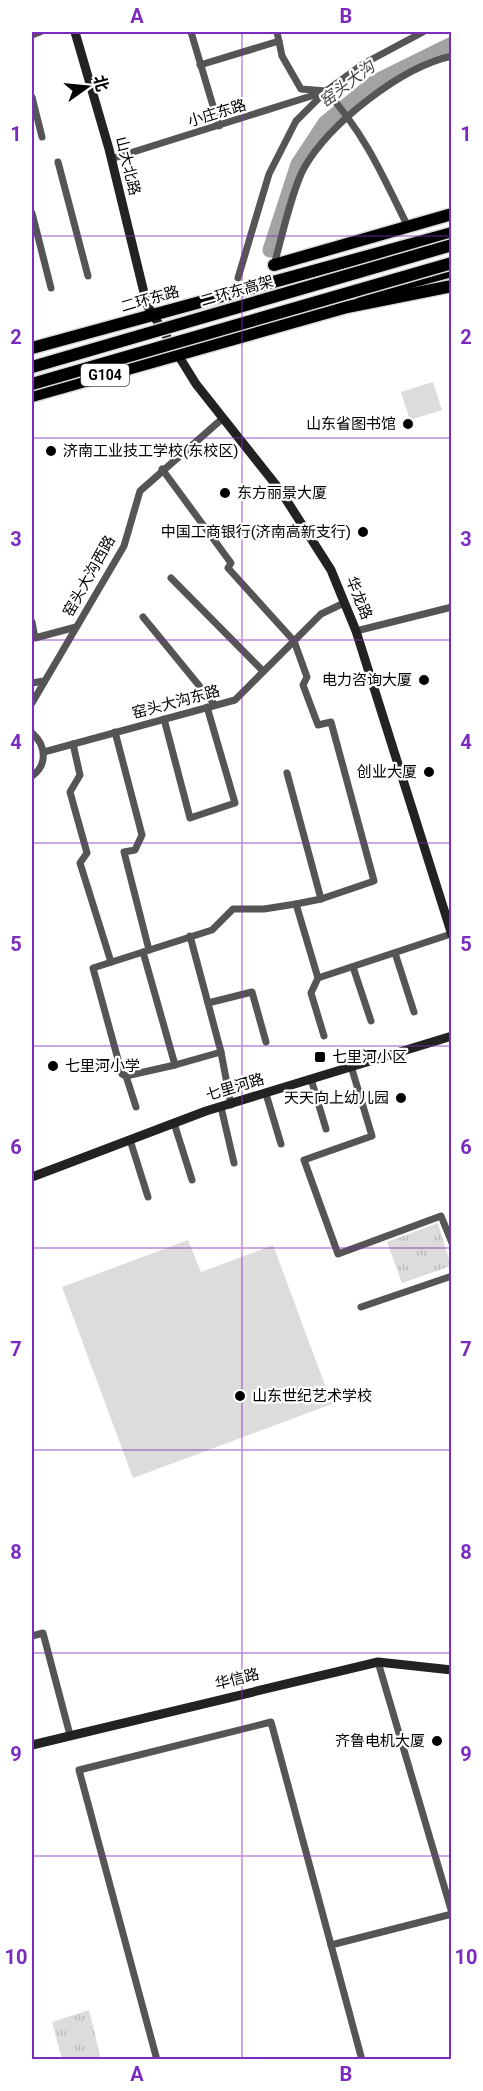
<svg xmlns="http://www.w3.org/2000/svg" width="483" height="2091" viewBox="0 0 483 2091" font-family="Roboto,'Noto Sans SC',sans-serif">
<defs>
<pattern id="park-tufts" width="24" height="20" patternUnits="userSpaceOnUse" patternTransform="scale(1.5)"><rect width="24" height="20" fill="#dcdcdc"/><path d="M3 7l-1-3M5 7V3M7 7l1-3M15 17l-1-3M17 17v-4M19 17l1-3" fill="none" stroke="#bbb"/></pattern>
</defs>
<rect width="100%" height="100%" fill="#fff"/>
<g fill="#dcdcdc">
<path d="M433 382 442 410 410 420 401 392Z"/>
<path d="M188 1240 201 1272 273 1245 332 1404 133 1478 62 1287Z"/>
</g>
<g fill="url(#park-tufts)">
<path d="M438 1223 451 1266 402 1283 387 1242Z"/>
<path d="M89 2010 101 2059H62L52 2022Z"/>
</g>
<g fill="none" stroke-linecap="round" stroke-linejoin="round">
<path stroke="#a3a3a3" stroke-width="15" d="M270 250 298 164 325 123 375 82 452 44"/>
<defs>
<g id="highway">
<path d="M274 265 452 214"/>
<path d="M362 300 382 290 452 271"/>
<path d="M32 348 452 233"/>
<path d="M32 396 347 307 452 286"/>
</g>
</defs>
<use href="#highway" stroke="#dbdbdb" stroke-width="15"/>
<g stroke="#555" stroke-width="7">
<path d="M191 32 219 126"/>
<path d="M277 32 282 56 301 89 326 91C365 134 383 176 408 227"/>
<path d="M32 35 40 32"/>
<path d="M200 65 279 41"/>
<path d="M32 97 42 137"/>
<path d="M114 158 324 92"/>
<path d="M58 162 88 276"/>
<path d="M32 213 51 288"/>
<path d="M274 265C281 240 292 190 304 168 330 123 401 67 452 56"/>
<path d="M238 278 269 174 296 121 326 91 363 64 423 32"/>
<path d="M162 469 231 563 228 568 294 641 307 677 303 685 318 725 331 722 374 881 321 899 296 904"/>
<path d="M171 578 263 671"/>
<path d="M143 617 215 705"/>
<path d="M32 622 35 638 76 627"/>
<path d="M356 631 452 607"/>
<path d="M32 683 44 681"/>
<path d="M32 703 124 546 140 491 223 418"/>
<path d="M164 719 190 818 235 803 207 707"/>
<path d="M115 732 142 835 135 850 124 852 149 950"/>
<path d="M32 733C46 745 48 765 32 776"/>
<path d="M73 744 80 775 70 792 87 853 80 863 111 962"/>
<path d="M44 752 235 700 321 614 344 603"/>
<path d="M287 773 321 899"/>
<path d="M190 936 221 1052 231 1105"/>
<path d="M143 952 175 1065 221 1052"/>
<path d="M395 953 414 1012"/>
<path d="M353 967 371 1021"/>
<path d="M318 978 311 993 324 1036"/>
<path d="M208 1003 252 992 266 1042"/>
<path d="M351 1066 372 1136 304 1160 338 1254 441 1216 452 1243"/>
<path d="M126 1076 122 1074 93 968 212 930 233 909H264L296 904 318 978 451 934"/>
<path d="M311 1079 326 1129"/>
<path d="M266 1094 281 1144"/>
<path d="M136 1107 126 1076 175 1065"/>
<path d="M221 1107 234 1163"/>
<path d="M174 1123 192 1180"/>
<path d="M130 1140 148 1197"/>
<path d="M361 1307 452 1276"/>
<path d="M32 1636 43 1633 70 1735"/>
<path d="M378 1662 452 1913"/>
<path d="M157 2060 79 1770 271 1722 331 1945"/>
<path d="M362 2060 331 1945 452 1914"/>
</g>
<g stroke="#222" stroke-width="9">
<path d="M75 32 109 149 147 305 196 384 280 490 331 570 356 631 452 935"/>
<path d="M32 1177 206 1111 452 1036"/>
<path d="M32 1745 378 1662 452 1670"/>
</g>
<use href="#highway" stroke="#000" stroke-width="12"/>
<defs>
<g id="highway-bridge">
<path d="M32 367 452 245"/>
<path d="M32 384 452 263"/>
</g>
</defs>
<use href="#highway-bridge" stroke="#dbdbdb" stroke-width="15" stroke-linecap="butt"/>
<use href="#highway-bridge" stroke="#000" stroke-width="12"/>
</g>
<path fill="none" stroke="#7b2cbf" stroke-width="1.5" stroke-opacity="0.55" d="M242 32V2060M32 236H452M32 438H452M32 640H452M32 843H452M32 1046H452M32 1248H452M32 1450H452M32 1653H452M32 1856H452"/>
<g fill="#000" stroke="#fff" stroke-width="2">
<circle cx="408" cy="424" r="6"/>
<circle cx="51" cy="451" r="6"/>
<circle cx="225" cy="493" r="6"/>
<circle cx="363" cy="532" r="6"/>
<circle cx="424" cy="680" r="6"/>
<circle cx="429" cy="772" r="6"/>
<rect x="314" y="1051" width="12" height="12" rx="3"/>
<circle cx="53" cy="1066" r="6"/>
<circle cx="401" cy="1098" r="6"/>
<circle cx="240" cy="1396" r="6"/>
<circle cx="437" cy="1741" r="6"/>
</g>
<g text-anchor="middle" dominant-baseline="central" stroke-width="4.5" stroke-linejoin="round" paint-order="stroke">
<rect fill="#fff" stroke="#4c4c4c" stroke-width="1.5" x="81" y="364" width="48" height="22" rx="4.5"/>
<g font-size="14" font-weight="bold" fill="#000">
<text x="105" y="375">G104</text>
</g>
<g font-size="15" fill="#000" stroke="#fff">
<text transform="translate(217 113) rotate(-17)">小庄东路</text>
<text transform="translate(128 166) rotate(76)">山大北路</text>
<text transform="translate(237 291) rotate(-16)">二环东高架</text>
<text transform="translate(150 299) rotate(-16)">二环东路</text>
<text transform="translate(89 576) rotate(-61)">窑头大沟西路</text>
<text transform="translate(359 598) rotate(68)">华龙路</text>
<text transform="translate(176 702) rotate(-15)">窑头大沟东路</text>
<text transform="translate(235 1087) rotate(-17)">七里河路</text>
<text transform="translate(237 1679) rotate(-14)">华信路</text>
</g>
<g font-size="15" fill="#000" stroke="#fff" text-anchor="end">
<text x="396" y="424">山东省图书馆</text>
<text x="63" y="451" text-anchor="start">济南工业技工学校(东校区)</text>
<text x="237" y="493" text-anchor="start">东方丽景大厦</text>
<text x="351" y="532">中国工商银行(济南高新支行)</text>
<text x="412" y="680">电力咨询大厦</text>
<text x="417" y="772">创业大厦</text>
<text x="332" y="1057" text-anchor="start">七里河小区</text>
<text x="65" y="1066" text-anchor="start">七里河小学</text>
<text x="389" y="1098">天天向上幼儿园</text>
<text x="252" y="1396" text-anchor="start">山东世纪艺术学校</text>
<text x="425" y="1741">齐鲁电机大厦</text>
</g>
<g font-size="16" font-style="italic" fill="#444" stroke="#fff">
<text transform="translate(347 84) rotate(-37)">窑头大沟</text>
</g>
</g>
<rect width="483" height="2091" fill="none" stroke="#ffffff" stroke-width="66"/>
<g transform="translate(87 87) rotate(75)" stroke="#ffffff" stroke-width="4.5" paint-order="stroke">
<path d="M0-4.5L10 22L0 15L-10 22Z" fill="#000000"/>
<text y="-9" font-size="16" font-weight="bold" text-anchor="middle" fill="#000000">北</text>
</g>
<rect x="33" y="33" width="417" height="2025" fill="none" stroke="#7b2cbf" stroke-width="2"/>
<g font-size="20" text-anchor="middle" font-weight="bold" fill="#7b2cbf">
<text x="137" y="23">A</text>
<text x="346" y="23">B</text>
<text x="16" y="141">1</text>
<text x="466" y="141">1</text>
<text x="16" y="344">2</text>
<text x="466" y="344">2</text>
<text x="16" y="546">3</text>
<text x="466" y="546">3</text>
<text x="16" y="749">4</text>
<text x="466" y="749">4</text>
<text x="16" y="951">5</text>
<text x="466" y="951">5</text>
<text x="16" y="1154">6</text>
<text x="466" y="1154">6</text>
<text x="16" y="1356">7</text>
<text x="466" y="1356">7</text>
<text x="16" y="1559">8</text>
<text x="466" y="1559">8</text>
<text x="16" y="1761">9</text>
<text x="466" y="1761">9</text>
<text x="16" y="1964">10</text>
<text x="466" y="1964">10</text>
<text x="137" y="2081">A</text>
<text x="346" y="2081">B</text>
</g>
</svg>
